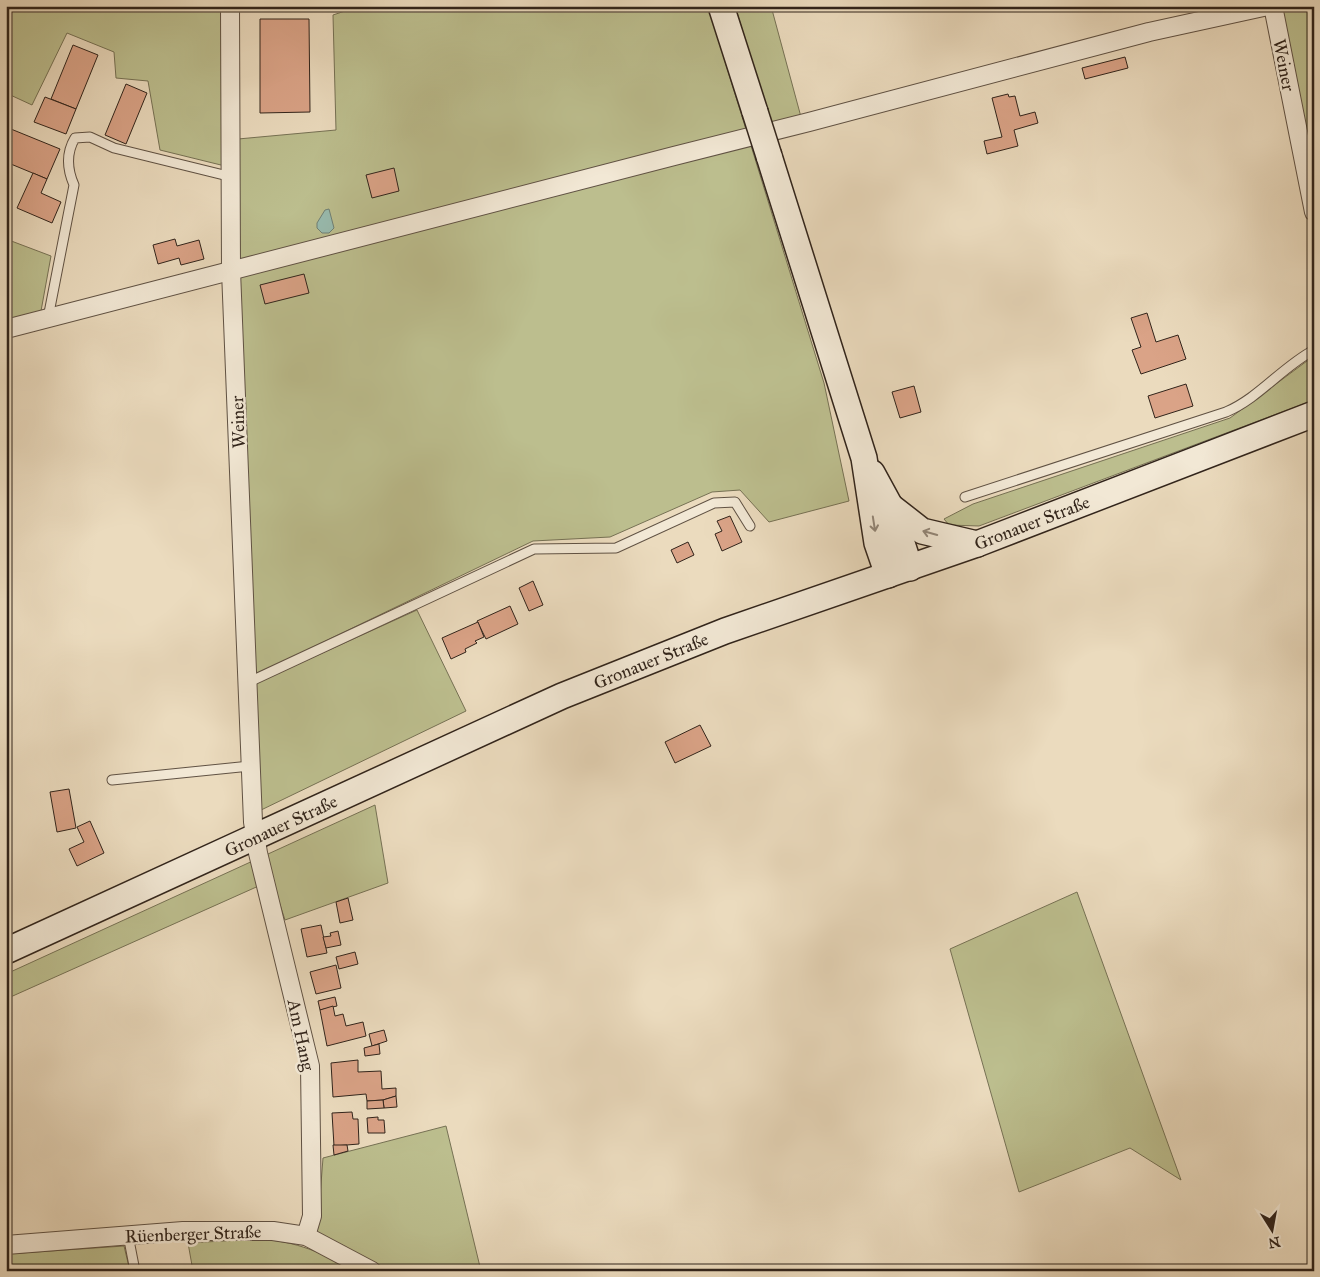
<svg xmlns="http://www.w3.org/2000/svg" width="1320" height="1277" viewBox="0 0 1320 1277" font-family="'IM FELL Great Primer',serif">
<rect width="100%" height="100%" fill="#ebdbbe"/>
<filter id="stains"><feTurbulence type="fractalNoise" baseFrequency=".004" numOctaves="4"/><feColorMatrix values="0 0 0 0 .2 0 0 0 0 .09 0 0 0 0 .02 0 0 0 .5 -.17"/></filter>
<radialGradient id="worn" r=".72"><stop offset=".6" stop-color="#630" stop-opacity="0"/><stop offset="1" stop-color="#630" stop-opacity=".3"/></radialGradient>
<g fill="#bcbe8e" stroke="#767154">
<path d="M6 6H221L225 166 160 150 148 81 116 78 114 52 67 33 32 105 6 93Z"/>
<path d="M360 6H708L824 383 849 501 769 522 740 490 712 492 610 537 533 541 255 675 236 276 240 262 238 139 336 130 333 15Z"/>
<path d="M735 6H771L801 117 771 124Z"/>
<path d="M1304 7 1314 8V186L1275 8Z"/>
<path d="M6 239 51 256 41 311 6 321Z"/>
<path d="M1314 360V400L979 526 949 525 944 519 973 504 1230 418 1307 361Z"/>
<path d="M417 610 466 711 259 811 254 684Z"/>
<path d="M375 805 388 883 285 920 272 880 6 999V974Z"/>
<path d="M1077 892 1181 1180 1130 1148 1019 1192 950 949Z"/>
<path d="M446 1126 481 1271H383L317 1236 323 1158Z"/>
<path d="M258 1239C297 1241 322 1253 356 1271H193L188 1243Z"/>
<path d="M124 1246 130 1271H6V1254Z"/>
</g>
<path fill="#98bbaf" stroke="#6f7f74" d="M329 209 334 228 329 233H322L317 228V223L325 210Z"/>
<g fill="#daa387" stroke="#31241b">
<path d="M260 19H309L310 112 260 113Z"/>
<path d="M73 45 98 55 76 109 51 99Z"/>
<path d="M1125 57 1128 68 1085 79 1082 68Z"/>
<path d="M126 84 147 93 126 144 105 135Z"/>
<path d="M1008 94 1009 97 1015 96 1020 116 1035 112 1038 123 1014 130 1018 146 987 154 984 141 1002 137 992 98Z"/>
<path d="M45 97 76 109 66 134 34 122Z"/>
<path d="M6 127 60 149 47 179 6 162Z"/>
<path d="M394 168 399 191 372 198 366 175Z"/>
<path d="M33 173 47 179 41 193 61 202 52 223 17 208Z"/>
<path d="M175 239 177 246 199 240 204 259 181 265 179 258 158 264 153 245Z"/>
<path d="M304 274 309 293 265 304 260 285Z"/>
<path d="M1147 313 1156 342 1178 335 1186 359 1141 374 1132 350 1141 347 1131 318Z"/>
<path d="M1186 384 1193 406 1155 418 1148 396Z"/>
<path d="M914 386 921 412 900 418 892 392Z"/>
<path d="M730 516 742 542 722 551 715 534 722 531 717 521Z"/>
<path d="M688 542 694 555 677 563 671 550Z"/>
<path d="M533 581 543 605 529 611 519 588Z"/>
<path d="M510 606 518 624 486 639 477 621Z"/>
<path d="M478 622 484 637 475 641 477 643 465 649 466 652 451 659 442 638Z"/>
<path d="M700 725 711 746 675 763 665 742Z"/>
<path d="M69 789 76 828 57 832 50 792Z"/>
<path d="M90 821 104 853 77 866 69 849 84 842 77 827Z"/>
<path d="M348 898 353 920 340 923 336 902Z"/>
<path d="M321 925 327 953 307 957 301 929Z"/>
<path d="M338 931 341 945 326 948 323 937 331 936 330 933Z"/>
<path d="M355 952 358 964 339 969 336 957Z"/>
<path d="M336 965 341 988 316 994 310 972Z"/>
<path d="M335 997 337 1006 320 1010 318 1001Z"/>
<path d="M333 1006 335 1016 343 1014 346 1026 363 1022 366 1036 327 1046 320 1010Z"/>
<path d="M384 1030 387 1041 372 1046 369 1034Z"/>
<path d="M379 1044 380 1054 365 1056 364 1048Z"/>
<path d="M358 1060V1072L381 1071 382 1089 396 1088V1096L383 1100 367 1101 366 1094 333 1097 331 1063Z"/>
<path d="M396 1096 397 1107 384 1108 383 1100Z"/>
<path d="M383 1100 384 1108 367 1109V1101Z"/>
<path d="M352 1112 353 1119H358L359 1144 334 1146 332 1113Z"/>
<path d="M378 1117V1120H384L385 1133H368L367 1118Z"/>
<path d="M333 1145H347L348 1151 334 1155Z"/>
</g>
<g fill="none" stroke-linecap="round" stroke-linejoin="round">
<defs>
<g id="lane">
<path d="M48 318 74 185C67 169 66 153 75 138L90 137 114 148 232 177"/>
<path d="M965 497 1226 412C1259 398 1282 367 1314 350"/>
<path d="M249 682 534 549 616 548 714 503 735 502 750 526"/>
<path d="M112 780 250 766"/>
<path d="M128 1235 135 1271"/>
</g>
<g id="street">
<path d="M230 6 231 271 253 822 258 853 310 1066 312 1216 306 1236"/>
<path d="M1273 6 1314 212"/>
<path d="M6 329 674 156 809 122 1149 32 1268 6"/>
<path d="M6 1245 183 1231H273L306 1236 372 1271"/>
</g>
<g id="secondary">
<path d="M721 6 755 112"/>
<path d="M769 156 864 458 877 543 888 575"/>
<path d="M872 473 890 506 910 568"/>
<path d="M890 506 922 531 977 544"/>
<path d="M6 951 562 696 725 631 977 544 1314 414"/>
</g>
</defs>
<use href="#lane" stroke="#605244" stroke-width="11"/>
<use href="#street" stroke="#605244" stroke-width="20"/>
<use href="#secondary" stroke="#31241b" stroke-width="28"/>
<use href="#lane" stroke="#f2e8d5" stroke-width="9"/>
<use href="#street" stroke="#f2e8d5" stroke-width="18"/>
<use href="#secondary" stroke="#f2e8d5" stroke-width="25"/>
<defs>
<path id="secondary-bridge" d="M755 112 769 156"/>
</defs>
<use href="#secondary-bridge" stroke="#31241b" stroke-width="28" stroke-linecap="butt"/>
<use href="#secondary-bridge" stroke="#f2e8d5" stroke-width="25"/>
</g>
<defs><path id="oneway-shaft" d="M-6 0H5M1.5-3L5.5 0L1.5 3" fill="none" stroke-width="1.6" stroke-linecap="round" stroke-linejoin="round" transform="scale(1.25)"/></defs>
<g stroke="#928678">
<use href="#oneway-shaft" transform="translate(874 524) rotate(81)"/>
<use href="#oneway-shaft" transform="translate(930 533) rotate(-164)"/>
</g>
<g text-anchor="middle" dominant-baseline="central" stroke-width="5" stroke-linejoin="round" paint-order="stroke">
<g font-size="18" fill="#31241b" stroke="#f2e8d5">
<text transform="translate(1284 65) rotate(79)">Weiner</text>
<text transform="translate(238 422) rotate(-92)">Weiner</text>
<text transform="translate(1032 523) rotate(-21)">Gronauer Straße</text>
<text transform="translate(651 661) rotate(-22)">Gronauer Straße</text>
<text transform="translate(281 826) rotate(-25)">Gronauer Straße</text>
<text transform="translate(301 1035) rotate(78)">Am Hang</text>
<text transform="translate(193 1234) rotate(-2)">Rüenberger Straße</text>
</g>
</g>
<rect width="1320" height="1277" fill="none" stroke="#ebdbbe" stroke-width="25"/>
<rect x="8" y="8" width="1305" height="1262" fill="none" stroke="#31241b" stroke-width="2.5"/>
<rect x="12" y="12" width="1295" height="1252" fill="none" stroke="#31241b"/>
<g transform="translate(1272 1230) rotate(169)" stroke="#f2e8d5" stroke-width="4" paint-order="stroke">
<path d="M0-4L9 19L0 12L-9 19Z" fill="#31241b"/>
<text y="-8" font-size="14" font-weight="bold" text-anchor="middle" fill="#31241b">N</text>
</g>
<rect width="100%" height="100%" filter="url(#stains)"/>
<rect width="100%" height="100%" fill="url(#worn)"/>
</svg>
